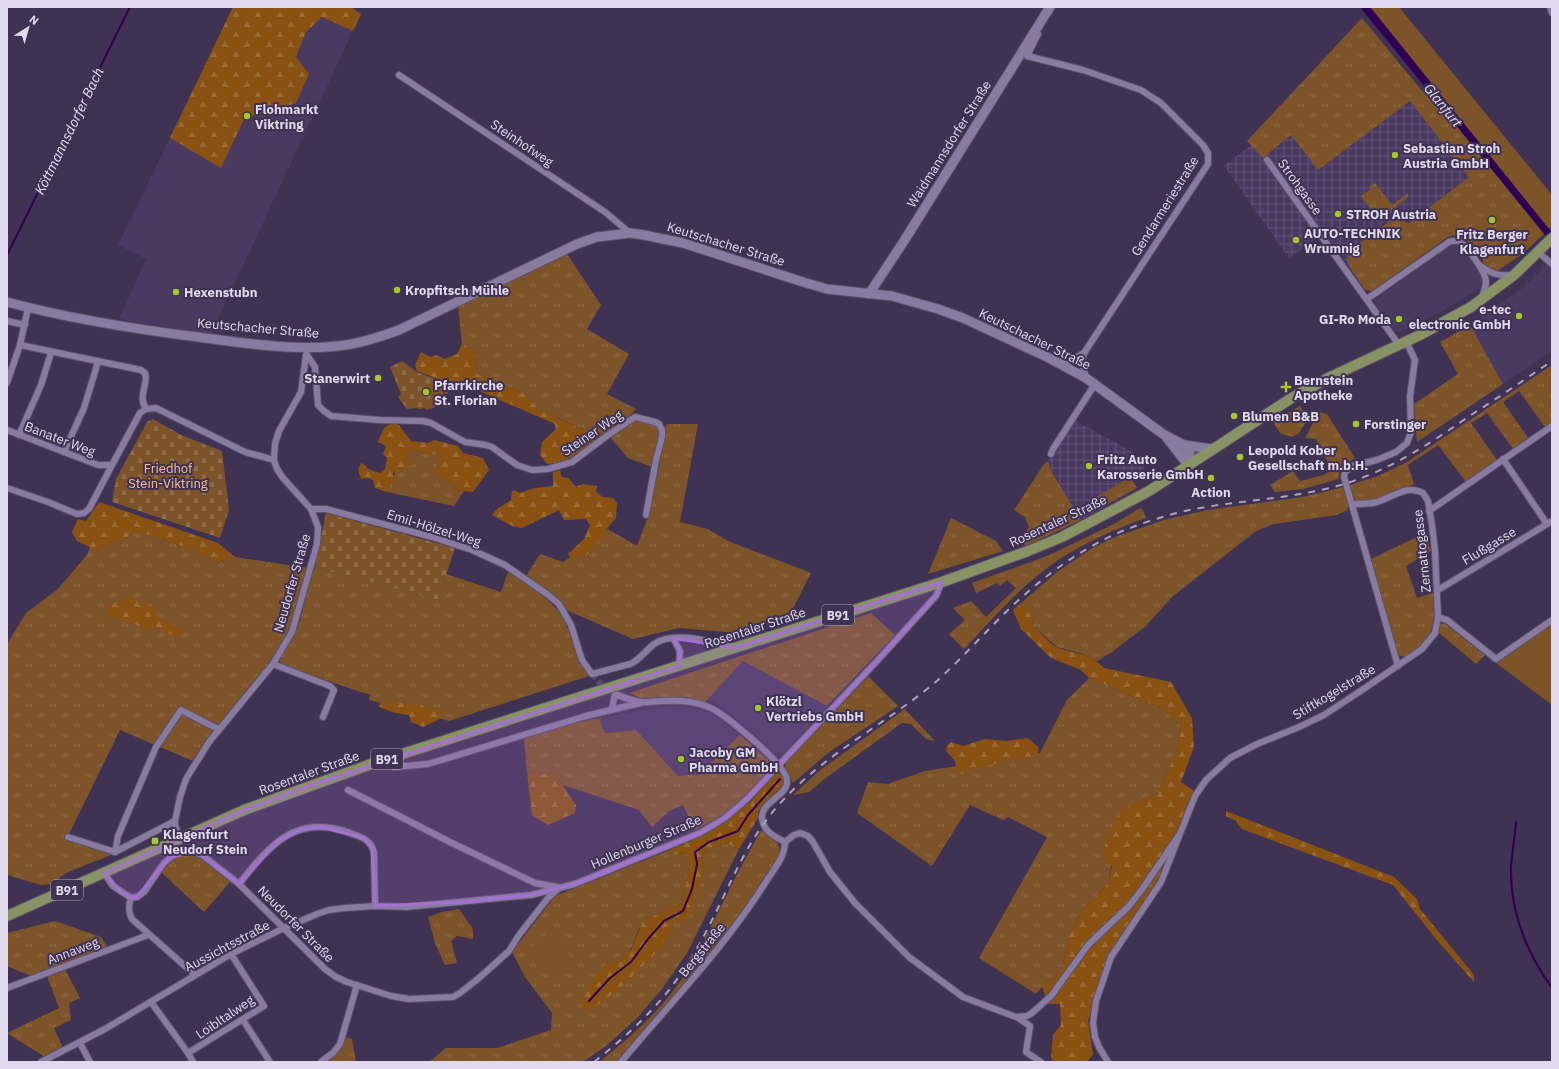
<svg xmlns="http://www.w3.org/2000/svg" width="1559" height="1069" viewBox="0 0 1559 1069" font-family="'IBM Plex Sans',sans-serif">
<defs>
<pattern id="industrial-grid" width="8" height="8" patternUnits="userSpaceOnUse"><rect width="8" height="8" fill="#4a3960"/><path d="M0 4h8M4 0v8" fill="none" stroke="#645577"/></pattern>
<pattern id="grass-tufts" width="24" height="20" patternUnits="userSpaceOnUse"><rect width="24" height="20" fill="#7d5329"/><path d="M3 7l-1-3M5 7V3M7 7l1-3M15 17l-1-3M17 17v-4M19 17l1-3" fill="none" stroke="#8f6b48"/></pattern>
<pattern id="forest-firs" width="22" height="20" patternUnits="userSpaceOnUse"><rect width="22" height="20" fill="#895213"/><path d="M5 1l3.5 6h-7zM16 11l3.5 6h-7z" fill="#996a36"/></pattern>
<pattern id="cemetery-stones" width="16" height="16" patternUnits="userSpaceOnUse"><rect width="16" height="16" fill="#7d5329"/><path d="M2 7V4a2 2 0 0 1 4 0v3zM10 15v-3a2 2 0 0 1 4 0v3z" fill="#8f6b48"/></pattern>
</defs>
<rect width="100%" height="100%" fill="#403253"/>
<g fill="#4a3960">
<path d="M233 7H351L361 14 211 334 119 319 146 259 118 245Z"/>
<path d="M1452 244H1457L1461 247 1481 273 1483 277 1481 286 1478 290 1437 314 1399 333 1391 327 1373 301Z"/>
<path d="M1548 263 1552 267V351L1503 384 1470 325 1524 287Z"/>
<path d="M743 661 827 706 787 750 781 753H774L748 728 723 708 707 699Z"/>
<path d="M677 706 697 709 709 712 724 722 740 735 700 774 678 776 636 730 605 733 600 721 601 718 651 708Z"/>
</g>
<g fill="url(#industrial-grid)">
<path d="M1410 100 1469 177 1409 223 1398 249 1357 278 1331 241 1329 242 1323 234 1289 258 1224 166 1251 145 1263 158 1291 135 1318 170Z"/>
<path d="M1074 420 1138 455 1145 468 1130 477 1137 488 1081 520 1051 471 1048 461Z"/>
</g>
<g fill="url(#grass-tufts)">
<path d="M1362 18 1422 91 1426 88 1544 234 1521 255 1497 271 1491 270 1484 264 1482 258 1463 237 1456 235 1448 237 1372 291 1365 290 1357 278 1379 262 1357 278C1353 272 1347 266 1348 258 1349 248 1383 225 1393 220H1399L1409 223 1469 177 1410 101 1318 170 1291 135 1263 158 1247 141Z"/>
<path d="M1375 183 1392 205 1408 193V197L1385 215 1378 216 1374 214 1361 196 1371 189 1369 187Z"/>
<path d="M567 254 601 305 587 329 629 354 607 394 636 409 623 423 600 437 537 409 526 394 477 374 475 351 462 344 458 306Z"/>
<path d="M1470 325 1503 384 1417 442 1414 404 1458 374 1440 342Z"/>
<path d="M1552 365V422L1545 427 1519 391 1503 402 1528 438 1513 449 1487 413 1471 423 1497 460 1466 482 1438 445 1408 465 1414 484C1403 488 1363 509 1354 498 1351 496 1350 490 1349 486L1359 482 1376 477 1407 462Z"/>
<path d="M1300 406 1305 415 1309 418 1298 434 1292 437 1280 433 1273 422Z"/>
<path d="M1319 412 1327 414 1355 458C1344 465 1339 465 1339 479L1303 489 1275 492 1270 485 1293 471 1300 481 1324 475 1332 470 1316 439 1305 438Z"/>
<path d="M638 421 654 424 659 428 660 436 652 467 628 458 610 437 630 423Z"/>
<path d="M667 424H698L680 522 708 529 728 541 811 573 788 618 737 633 679 628 633 639 566 610 559 601 526 576 540 554 563 562 587 547 604 527 637 546 648 517 665 434 664 428Z"/>
<path d="M411 450 437 455 439 461 437 476 452 483 454 490 464 491 454 506 387 492 396 470 413 463 405 459Z"/>
<path d="M1048 461 1051 471 1081 520 1028 545 1019 544 1029 527 1025 517 1014 510 1044 464Z"/>
<path d="M1130 477 1137 488 1098 509 1092 511 1088 508V505L1092 500Z"/>
<path d="M1344 487 1349 506 1346 511 1336 515 1274 524 1256 531 1172 597 1146 626 1112 652 1097 661 1080 653 1057 647 1032 625 1033 618 1021 603 1057 572 1094 547 1115 537 1164 520 1208 510 1303 497Z"/>
<path d="M1140 508 1143 510 1146 518C1114 529 1079 545 1051 565 1018 589 991 620 964 649L949 634 965 620 953 608 971 601 986 617 1016 588 1007 580 1000 586 997 583 976 593 972 583 1047 556 1114 524Z"/>
<path d="M951 518 996 541 1003 551 928 574Z"/>
<path d="M135 531 192 549 218 563 235 557 308 568 295 619 284 643 262 675 209 737 193 761 120 730 67 838 113 854 64 874 53 884 41 885 7 875V644L26 613 58 589 87 555 90 547 98 551 108 543 123 541Z"/>
<path d="M1425 533 1431 551 1406 566 1417 598 1435 592C1435 609 1436 627 1425 642 1420 648 1411 652 1404 657L1400 656 1397 652 1371 559Z"/>
<path d="M315 567 438 600 446 574 501 592 508 572 538 591 559 611 566 624 580 662 589 676 449 721 369 700 370 695 286 667 279 661 293 636 300 621 312 572Z"/>
<path d="M871 613 895 635 827 706 743 661 705 702 685 697 640 698 629 693Z"/>
<path d="M1444 623 1485 655 1476 664 1438 632 1440 624Z"/>
<path d="M867 675 898 706 828 753 793 783 785 767 786 762Z"/>
<path d="M1089 678 1163 709 1181 726 1178 748 1157 794 1121 809 1108 884 1085 907 1070 933 1062 968 1054 979 1046 982 1036 994 979 958 1047 837 1008 817 1003 820 970 805 932 866 857 813 868 782 888 784 925 771 1040 753 1067 700Z"/>
<path d="M905 709 935 741 926 739 911 724 902 723 823 780 809 792 793 795 819 771Z"/>
<path d="M601 718 600 721 605 733 636 730 678 776 700 774 740 735 770 762V770L746 797 723 815 695 830 683 805 669 811 652 827 639 810 563 785 556 775 527 772 524 739 577 722Z"/>
<path d="M763 828C773 838 782 843 779 857L728 933 618 1062H599C632 1036 665 1007 687 971 715 924 734 874 763 828Z"/>
<path d="M725 843 739 849 687 953 662 989 637 1018 606 1046 584 1061 429 1062 446 1048H497L551 1030 552 1013 525 977 512 952 555 896 670 850 674 855 686 853 690 862 682 903 646 919C634 930 636 950 622 960 618 963 611 963 606 964L581 1005 672 923 704 869 702 853Z"/>
<path d="M191 854 200 857 231 881 204 912 162 873C171 859 174 856 191 854Z"/>
<path d="M459 909 473 929V939L457 936 451 941 457 963 445 965 435 943 428 917 442 912Z"/>
<path d="M55 921 101 937 107 947 31 976 7 966V933Z"/>
<path d="M65 969 80 998 69 1003 71 1020 54 1028 63 1048 45 1057 7 1033 59 1008 47 976Z"/>
<path d="M345 1037 352 1039 356 1062H326L340 1050Z"/>
</g>
<g fill="url(#forest-firs)">
<path d="M233 7H351L361 14 353 31 322 17 306 32 296 57 309 74 296 103 244 119 221 168 170 138Z"/>
<path d="M462 344 475 351 477 374 526 394 537 409 600 437C583 449 569 463 547 464L540 455 542 442 555 430V424L456 381 447 394H445L444 384 433 377 417 371 415 365 421 352 431 357 437 355 444 359 457 354Z"/>
<path d="M390 424H398L411 441 428 443 434 440 458 446 463 453 483 458 489 470 473 492 454 490 452 483 437 476 434 469 439 461 437 455 411 450 405 459 413 463V465L396 470 393 474 397 481 391 485 387 492 375 488 373 480 369 478 361 479 358 470 361 463 365 465 368 469 380 473 385 469 387 458 383 454 386 446 378 442 384 428Z"/>
<path d="M560 470 562 477 568 478 576 487 583 484 597 486 596 492 603 497 613 498 617 503 616 518 605 531 602 539 587 555 571 559 568 554 584 539 590 525 586 519 564 520 559 510 522 528 512 526 492 515 497 509 511 500 512 491 514 490 520 493 534 488 553 486V472Z"/>
<path d="M99 502 218 543 235 557 218 563 192 549 135 531 123 541 108 543 98 551 77 541 72 532 78 519 86 521Z"/>
<path d="M129 597 151 606 161 619 181 628 183 633 180 639 154 627 148 630 120 618 107 617 106 606Z"/>
<path d="M1021 603 1033 618 1032 625C1039 631 1051 645 1058 648 1076 654 1090 653 1104 668L1171 682 1192 718 1194 747 1181 782 1194 791 1156 883 1109 954 1088 1021 1093 1054 1087 1062H1053L1051 1057 1053 1035 1061 1025 1060 1004H1048L1042 986 1046 982 1054 979 1062 968 1070 933 1085 907 1108 884 1112 866 1102 857 1109 832 1121 809 1157 794 1178 748 1181 726 1163 709 1089 678 1081 670 1051 658 1021 629 1013 610Z"/>
<path d="M382 701 420 705 440 712 438 720 423 727 411 722 409 715 395 713 379 707Z"/>
<path d="M1028 738 1039 748 1037 756 1007 759 989 766 971 769 961 774 957 772 955 761 946 751 947 746 951 742 963 746 985 739 1006 741Z"/>
<path d="M527 772 556 775 576 805 575 813 548 825 532 815Z"/>
<path d="M779 773C785 776 784 779 784 785L758 811V818L739 849 725 843 702 853 704 869 690 916 672 923V932L655 954 620 988 589 1012 581 1005 587 986 606 964 621 961 631 950 642 923 646 919 682 903 690 862 686 853 674 855 670 850 724 821 751 801 774 775Z"/>
<path d="M1226 811 1394 877 1417 899 1420 909 1474 975V982L1436 939 1393 885 1242 829 1236 821 1226 816Z"/>
</g>
<g fill="url(#cemetery-stones)">
<path d="M402 361 417 372 433 378 444 385C444 400 441 407 426 410L425 408 419 409 418 408 407 409 398 397 401 394 390 367Z"/>
<path d="M153 419 181 435 222 451 229 510 220 538 112 502 116 479 147 422Z"/>
<path d="M326 513 455 548 438 600 315 567Z"/>
</g>
<g fill="#7d5329">
<path d="M1370 7H1399L1552 195V225L1549 229Z"/>
<path d="M1552 623V705L1496 663Z"/>
<path d="M549 932 576 963 559 977 533 946Z"/>
</g>
<path fill="#2f0152" d="M1360 7H1370L1549 229 1552 233V246L1546 236Z"/>
<g fill="none" stroke-linecap="round" stroke-linejoin="round">
<g stroke="#2f0152" stroke-width="2">
<path d="M7 255 130 7"/>
<path d="M1516 822C1515 837 1512 852 1511 867 1510 911 1527 953 1552 988"/>
<path d="M589 1001 610 978 631 962 648 939 664 921 683 911 692 889 697 864 695 852 709 842 738 831 748 815 780 779"/>
</g>
<path stroke="#584b6a" stroke-width="6" stroke-dasharray="6 3" stroke-linecap="butt" d="M592 674 601 684 615 694"/>
<defs>
<g id="street">
<path d="M1550 7 1552 13"/>
<path d="M1038 34 1027 56 1083 70 1141 90 1161 103 1203 145 1208 153V164L1084 353 1082 362 1086 378"/>
<path d="M399 75 605 212 630 233"/>
<path d="M1267 160 1399 345"/>
<path d="M1538 252 1552 264"/>
<path d="M1479 265C1492 274 1497 276 1513 275"/>
<path d="M1367 299 1449 242C1453 241 1455 240 1459 241 1466 245 1483 269 1485 277 1488 285 1483 293 1481 299"/>
<path d="M7 321 25 325"/>
<path d="M20 345 141 370 145 373C149 386 137 394 146 409"/>
<path d="M307 355 315 367 318 405 324 411 331 416 380 420 423 421 431 423 465 442 486 445 492 447 517 465 532 470 548 469 572 462 608 435 635 417 655 422 659 424 662 430V437L656 460 646 515"/>
<path d="M1058 362 1070 361 1084 353"/>
<path d="M7 383 20 345 28 308"/>
<path d="M146 409 156 408 245 452 274 460"/>
<path d="M7 430 98 465H112L140 413 146 409"/>
<path d="M19 435 41 385 51 353"/>
<path d="M64 452 84 408 98 362"/>
<path d="M1051 454 1053 449 1095 384"/>
<path d="M1503 459 1547 524"/>
<path d="M7 488 48 502 77 514 84 513 89 509 112 465"/>
<path d="M311 509H326L432 537 472 550 505 565 547 594 559 604 571 625 582 660 592 674 630 664C640 660 646 650 654 644 674 630 711 642 732 647"/>
<path d="M1429 511 1552 426"/>
<path d="M1438 590 1552 521"/>
<path d="M1438 617 1447 620 1496 659 1552 620"/>
<path d="M673 638 680 651 679 666"/>
<path d="M273 664 330 686 334 690 323 717"/>
<path d="M1398 666 1344 477 1345 472 1352 466 1377 460 1396 452 1407 443 1411 432 1410 396 1415 360 1406 341"/>
<path d="M612 709 615 694C623 697 632 701 641 702 647 703 656 701 662 701 681 700 696 701 713 709 727 717 786 764 787 780 789 796 760 801 762 819 764 832 775 837 785 842L794 835 800 833 808 836 813 842 830 872 855 903 909 957 963 997 1016 1017 1027 1016 1032 1013 1051 996 1088 945 1129 906 1143 888 1179 835"/>
<path d="M394 767 428 764 586 716 640 703"/>
<path d="M348 790 452 843 535 883 557 887"/>
<path d="M68 837 115 852"/>
<path d="M180 838 175 825V821L180 797 186 779 209 742 273 664 292 632 317 544 318 527 311 509 283 478 277 469 274 460 275 444 279 431 301 392 307 348"/>
<path d="M115 852 118 836 156 747 181 710 218 729"/>
<path d="M115 852 175 821"/>
<path d="M104 873 113 886 131 898 137 897 144 892 164 863 175 854 182 852H192L202 855 239 884 325 969 336 977 347 982 391 996 409 999 453 997 460 993 479 978 509 951 519 935 548 898 559 888"/>
<path d="M239 884C270 845 296 813 350 833 362 837 371 840 374 853L375 906"/>
<path d="M131 898C128 906 128 912 132 919L195 975"/>
<path d="M7 988 148 935"/>
<path d="M151 1002 188 1053 193 1062"/>
<path d="M1017 1017 1030 1026 1026 1052 1041 1062"/>
<path d="M243 1020 270 1062"/>
<path d="M80 1043 90 1062"/>
<path d="M188 1053 264 1006 231 954"/>
<path d="M41 1062 105 1029 231 954 284 928 317 914 329 910 345 908 375 906 407 907 531 895 575 884 700 833 725 818 747 799 878 660 936 596 942 582"/>
<path d="M321 1062 334 1052 340 1044 357 985"/>
<path d="M621 1062C671 1002 726 946 767 880 775 868 785 856 785 842"/>
<path d="M1108 1062 1099 1047 1095 1037 1093 1023 1096 1001 1111 957 1161 882 1195 796 1206 780 1230 758 1257 744 1299 727 1324 715 1365 688 1422 649 1435 633 1438 617 1435 551 1432 525 1428 501 1423 493C1407 484 1393 497 1377 502 1369 504 1360 504 1352 504"/>
</g>
<g id="secondary">
<path d="M869 294 904 241 1050 7"/>
<path d="M7 302C70 319 134 329 198 337 244 343 292 351 338 346 359 344 380 337 399 330L577 244 597 237 614 235 630 233 644 235 683 243 803 282 827 289 892 296 938 309 963 318 1047 357 1086 378 1163 434 1184 445 1190 453V458L1188 465"/>
<path d="M1167 438 1188 465"/>
<path d="M1184 445 1212 449"/>
</g>
<g id="primary">
<path d="M621 684 942 582 1028 551 1062 537 1149 491 1290 399 1328 378 1420 335 1471 307 1514 275 1552 238"/>
<path d="M7 916 244 810 374 763 586 695"/>
</g>
</defs>
<use href="#street" stroke="#5b4f6b" stroke-width="8"/>
<use href="#secondary" stroke="#5b4f6b" stroke-width="11"/>
<use href="#primary" stroke="#5b4f6b" stroke-width="12"/>
<use href="#street" stroke="#897a9f" stroke-width="6"/>
<use href="#secondary" stroke="#897a9f" stroke-width="9"/>
<use href="#primary" stroke="#889265" stroke-width="10"/>
<path stroke="#aca2bb" stroke-width="2" stroke-dasharray="7 7" stroke-linecap="butt" d="M594 1062C628 1035 660 1006 684 969 711 930 727 884 751 843 761 827 772 811 786 797 828 753 884 724 931 686 959 662 983 634 1010 608 1044 576 1081 548 1125 530 1145 522 1167 515 1189 510 1240 500 1291 499 1341 485 1388 471 1428 445 1468 417 1496 399 1524 380 1552 361"/>
<defs>
<path id="primary-bridge" d="M586 695 621 684"/>
</defs>
<use href="#primary-bridge" stroke="#5b4f6b" stroke-width="12" stroke-linecap="butt"/>
<use href="#primary-bridge" stroke="#889265" stroke-width="10"/>
</g>
<path fill="#a471d2" fill-opacity="0.2" stroke="#a471d2" stroke-width="3" stroke-linejoin="round" d="M942 582 936 596 878 660 747 799 725 818 700 833 575 884 531 895 462 902 375 906 372 847 363 838 322 827 302 829 278 841 239 884 202 855 192 852 169 858 137 897 131 898 121 892 104 873 244 810 311 785 679 666 680 651 673 638 734 648Z"/>
<g fill="#a2c928" stroke="#403253" stroke-width="1.5">
<circle cx="247" cy="116" r="4"/>
<circle cx="1395" cy="155" r="4"/>
<circle cx="1338" cy="214" r="4"/>
<circle cx="1492" cy="220" r="4"/>
<circle cx="1296" cy="240" r="4"/>
<circle cx="397" cy="290" r="4"/>
<circle cx="176" cy="292" r="4"/>
<circle cx="1519" cy="316" r="4"/>
<circle cx="1399" cy="319" r="4"/>
<circle cx="378" cy="378" r="4"/>
<path d="M1284 381h4v4h4v4h-4v4h-4v-4h-4v-4h4z"/>
<circle cx="426" cy="392" r="4"/>
<circle cx="1234" cy="416" r="4"/>
<circle cx="1356" cy="424" r="4"/>
<circle cx="1240" cy="457" r="4"/>
<circle cx="1089" cy="466" r="4"/>
<circle cx="1211" cy="478" r="4"/>
<circle cx="758" cy="708" r="4"/>
<circle cx="681" cy="759" r="4"/>
<rect x="151" y="837" width="8" height="8" rx="2"/>
</g>
<g text-anchor="middle" dominant-baseline="central" stroke-width="4" stroke-linejoin="round" paint-order="stroke">
<g fill="#403253" stroke="#b1a7c0" stroke-width="1">
<rect x="822" y="605" width="32" height="20" rx="3"/>
<rect x="371" y="749" width="32" height="20" rx="3"/>
<rect x="51" y="880" width="32" height="20" rx="3"/>
</g>
<g font-size="12" font-weight="bold" fill="#e1d9ee">
<text x="838" y="615">B91</text>
<text x="387" y="759">B91</text>
<text x="67" y="890">B91</text>
</g>
<g font-size="13" font-weight="bold" fill="#e1d9ee" stroke="#403253" text-anchor="start">
<text x="255" y="109">Flohmarkt<tspan x="255" dy="15">Viktring</tspan></text>
<text x="1403" y="148">Sebastian Stroh<tspan x="1403" dy="15">Austria GmbH</tspan></text>
<text x="1346" y="214">STROH Austria</text>
<text x="1304" y="233">AUTO-TECHNIK<tspan x="1304" dy="15">Wrumnig</tspan></text>
<text x="1492" y="234" text-anchor="middle">Fritz Berger<tspan x="1492" dy="15">Klagenfurt</tspan></text>
<text x="405" y="290">Kropfitsch Mühle</text>
<text x="184" y="292">Hexenstubn</text>
<text x="1511" y="309" text-anchor="end">e-tec<tspan x="1511" dy="15">electronic GmbH</tspan></text>
<text x="1391" y="319" text-anchor="end">GI-Ro Moda</text>
<text x="370" y="378" text-anchor="end">Stanerwirt</text>
<text x="1294" y="380">Bernstein<tspan x="1294" dy="15">Apotheke</tspan></text>
<text x="434" y="385">Pfarrkirche<tspan x="434" dy="15">St. Florian</tspan></text>
<text x="1242" y="416">Blumen B&amp;B</text>
<text x="1364" y="424">Forstinger</text>
<text x="1248" y="450">Leopold Kober<tspan x="1248" dy="15">Gesellschaft m.b.H.</tspan></text>
<text x="1097" y="459">Fritz Auto<tspan x="1097" dy="15">Karosserie GmbH</tspan></text>
<text x="1211" y="492" text-anchor="middle">Action</text>
<text x="766" y="701">Klötzl<tspan x="766" dy="15">Vertriebs GmbH</tspan></text>
<text x="689" y="752">Jacoby GM<tspan x="689" dy="15">Pharma GmbH</tspan></text>
<text x="163" y="834">Klagenfurt<tspan x="163" dy="15">Neudorf Stein</tspan></text>
</g>
<g font-size="13" fill="#e1d9ee" stroke="#403253">
<text transform="translate(522 143) rotate(34)">Steinhofweg</text>
<text transform="translate(949 144) rotate(-58)">Waidmannsdorfer Straße</text>
<text transform="translate(1300 187) rotate(54)">Strohgasse</text>
<text transform="translate(1165 206) rotate(-58)">Gendarmeriestraße</text>
<text transform="translate(726 244) rotate(17)">Keutschacher Straße</text>
<text transform="translate(258 328) rotate(5)">Keutschacher Straße</text>
<text transform="translate(1035 339) rotate(26)">Keutschacher Straße</text>
<text transform="translate(592 433) rotate(-34)">Steiner Weg</text>
<text transform="translate(60 439) rotate(21)">Banater Weg</text>
<text transform="translate(1058 521) rotate(-25)">Rosentaler Straße</text>
<text transform="translate(434 528) rotate(17)">Emil-Hölzel-Weg</text>
<text transform="translate(1489 546) rotate(-31)">Flußgasse</text>
<text transform="translate(1422 551) rotate(-96)">Zernattogasse</text>
<text transform="translate(292 583) rotate(-74)">Neudorfer Straße</text>
<text transform="translate(755 628) rotate(-18)">Rosentaler Straße</text>
<text transform="translate(1334 692) rotate(-31)">Stiftkogelstraße</text>
<text transform="translate(309 773) rotate(-20)">Rosentaler Straße</text>
<text transform="translate(646 842) rotate(-23)">Hollenburger Straße</text>
<text transform="translate(296 924) rotate(45)">Neudorfer Straße</text>
<text transform="translate(227 946) rotate(-28)">Aussichtsstraße</text>
<text transform="translate(702 950) rotate(-51)">Bergstraße</text>
<text transform="translate(73 951) rotate(-21)">Annaweg</text>
<text transform="translate(225 1017) rotate(-34)">Loibltalweg</text>
</g>
<g font-size="13" fill="#fac08b" stroke="#403253">
<text x="168" y="468">Friedhof<tspan x="168" dy="15">Stein-Viktring</tspan></text>
</g>
<g font-size="14" font-style="italic" fill="#e6def4" stroke="#403253">
<text transform="translate(1443 105) rotate(51)">Glanfurt</text>
<text transform="translate(69 131) rotate(-64)">Köttmannsdorfer Bach</text>
</g>
</g>
<rect width="1559" height="1069" fill="none" stroke="#e1d9ee" stroke-width="16"/>
<g transform="translate(28 28) rotate(37)" stroke="#403253" stroke-width="3" paint-order="stroke">
<path d="M0-3L7 15L0 10L-7 15Z" fill="#e1d9ee"/>
<text y="-6" font-size="11" font-weight="bold" text-anchor="middle" fill="#e1d9ee">N</text>
</g>
</svg>
